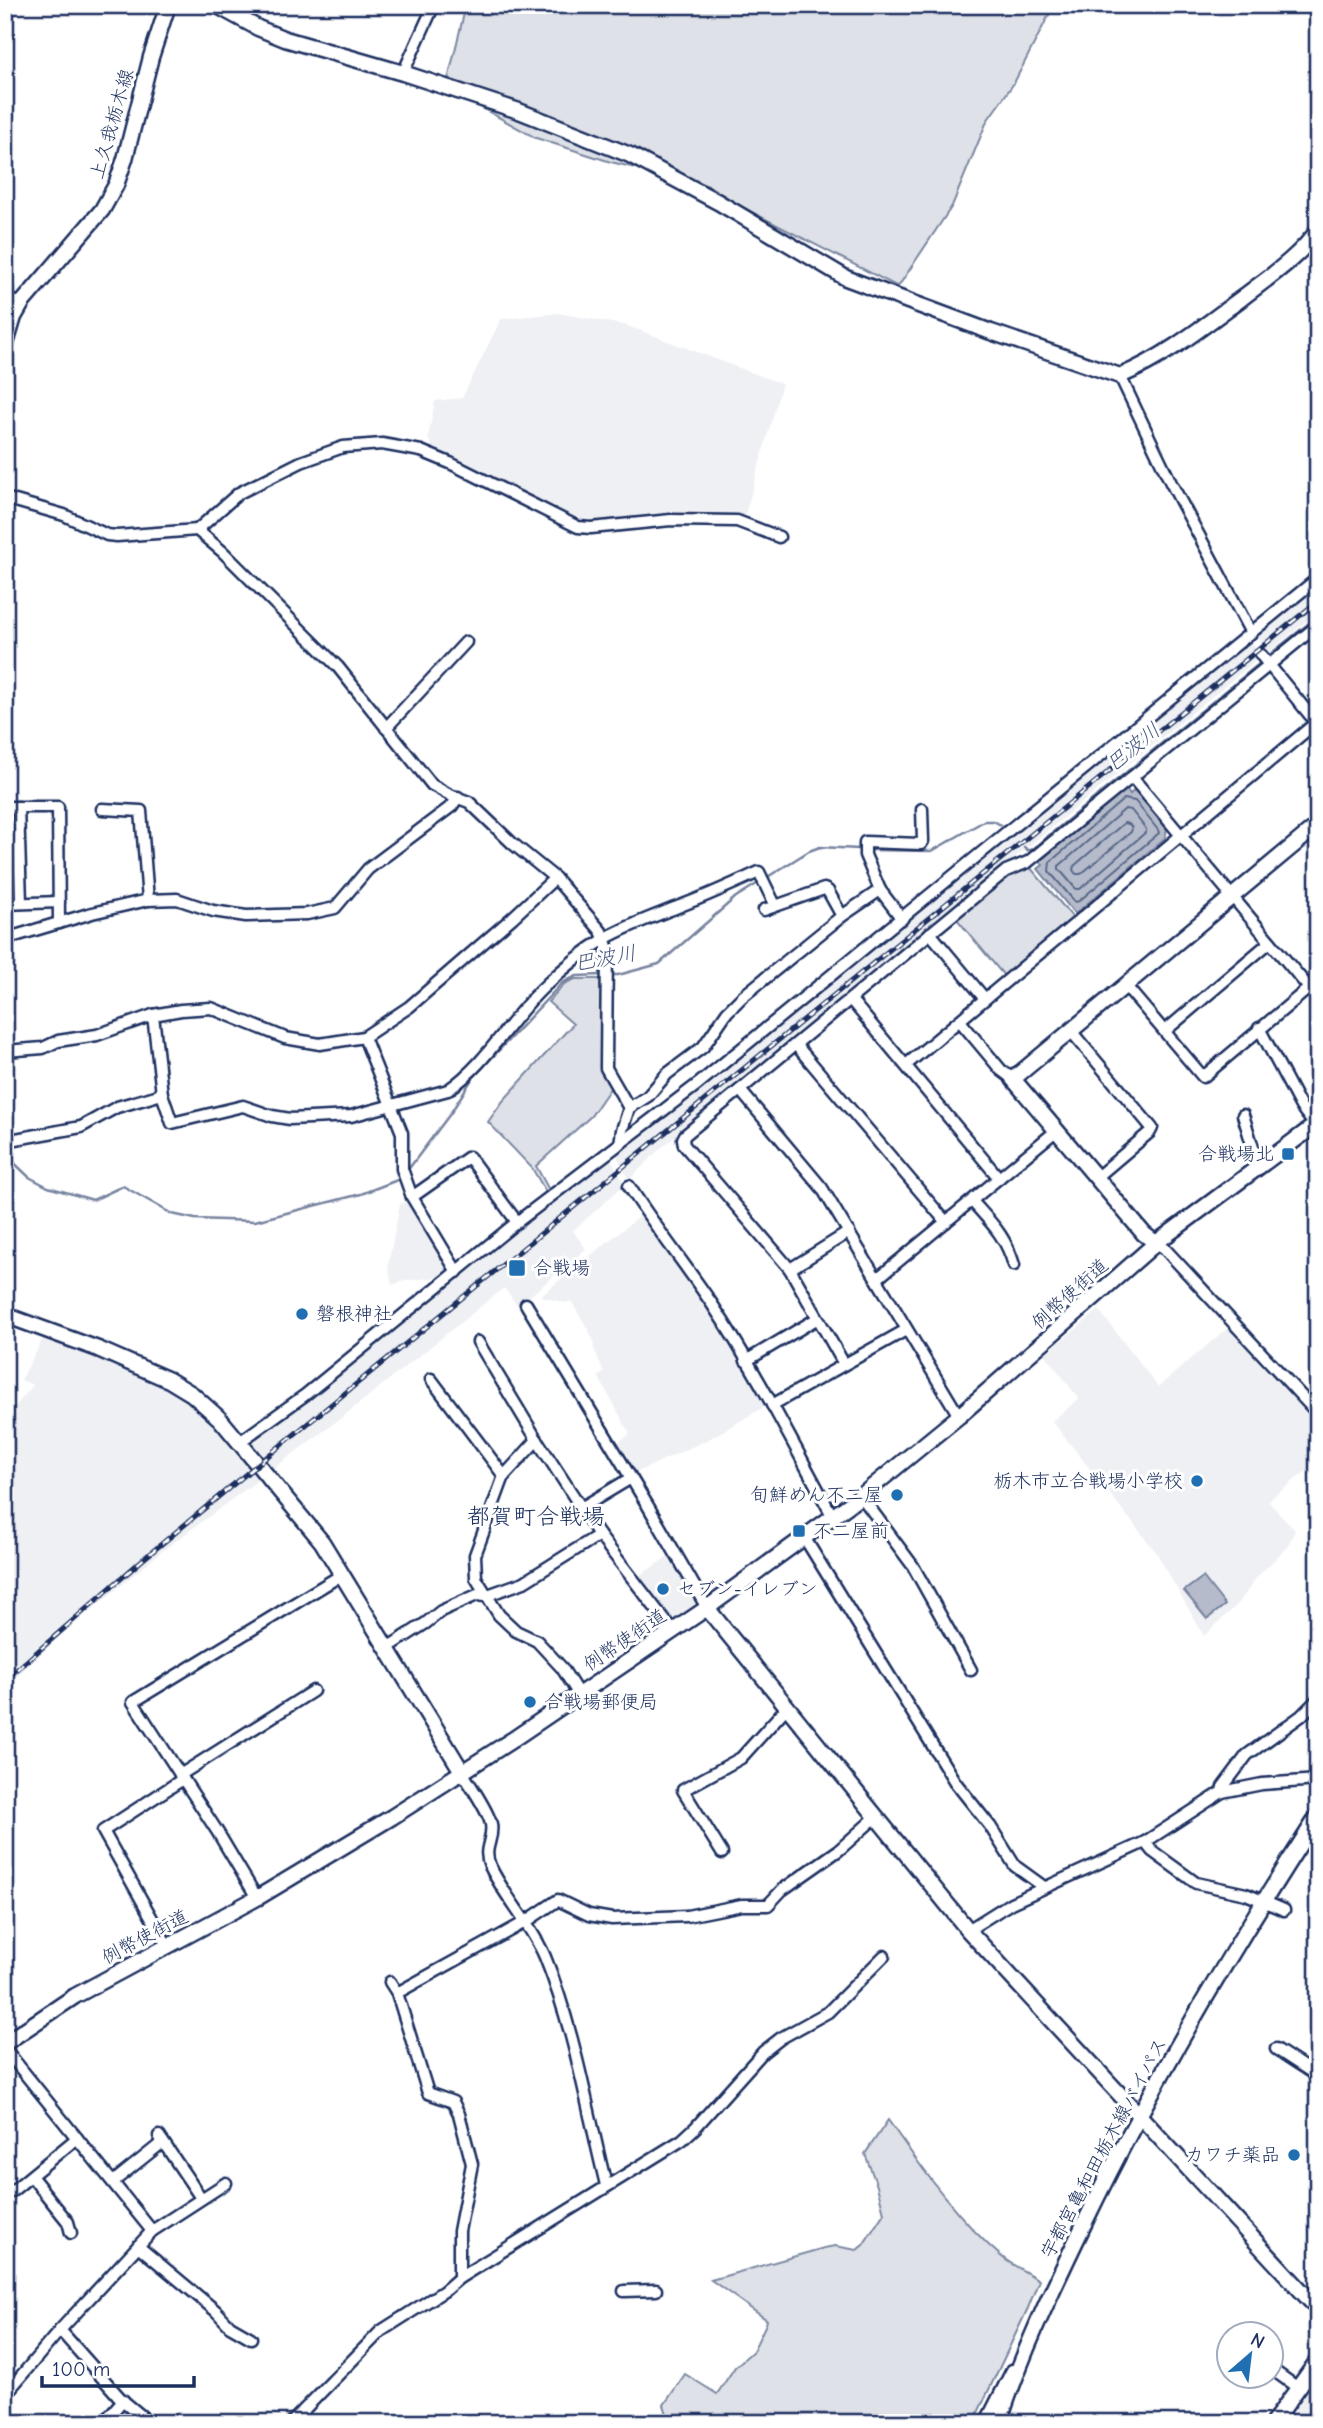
<svg xmlns="http://www.w3.org/2000/svg" width="1323" height="2428" viewBox="0 0 1323 2428" font-family="'Comic Neue','Klee One',sans-serif">
<rect width="100%" height="100%" fill="#fff"/>
<filter id="ink" filterUnits="userSpaceOnUse"><feTurbulence type="fractalNoise" baseFrequency=".0143" numOctaves="2"/><feDisplacementMap in="SourceGraphic" scale="14" xChannelSelector="R" yChannelSelector="G"/><feConvolveMatrix kernelMatrix="1 2 1 2 8 2 1 2 1" color-interpolation-filters="sRGB"/></filter>
<g filter="url(#ink)">
<g fill="#eff0f4">
<path d="M558 313 628 326 782 384 745 515 682 516 595 524 579 523 435 453 428 437 435 401 462 398 501 319Z"/>
<path d="M1318 584V612L1266 654 1257 634Z"/>
<path d="M1251 640 1258 653V659L707 1109 659 1150 629 1180 618 1158V1151L852 965Z"/>
<path d="M609 1156 625 1184 573 1231 586 1249 518 1306 504 1288 341 1418 270 1471 253 1448 252 1440 297 1407 520 1224Z"/>
<path d="M411 1201 451 1272 446 1276 404 1281 392 1285 388 1266 400 1204Z"/>
<path d="M640 1216 644 1217 705 1305 766 1406 707 1440 635 1473 616 1444 630 1434 598 1376 604 1373 593 1346 595 1344 588 1329 571 1301 565 1303 540 1296Z"/>
<path d="M1099 1310 1158 1387 1231 1325 1318 1421V1462L1268 1501 1295 1530 1288 1546 1257 1577 1239 1603 1204 1636 1156 1552 1052 1421 1079 1399 1045 1354Z"/>
<path d="M45 1335 130 1370 187 1399 213 1420 262 1477 161 1552 65 1632 5 1687V1419L33 1385 21 1380Z"/>
<path d="M671 1555 701 1606 674 1624 637 1577Z"/>
<path d="M1318 2377V2423H1286Z"/>
</g>
<g fill="#dee1e7" stroke="#7c88a2" stroke-width="2">
<path d="M466 5H1054L1014 83 987 121 952 206 898 287 742 207 709 186 611 162 536 138 446 88Z"/>
<path d="M1029 866 1074 919 1005 977 956 918 1008 876Z"/>
<path d="M575 979H602L604 1075 611 1087 591 1116 536 1166 549 1190 546 1192 532 1168 488 1122 503 1101 573 1024 548 1002 564 984Z"/>
<path d="M888 2120C922 2168 957 2219 1002 2257 1013 2266 1027 2272 1039 2280L1028 2308 973 2423H667L668 2417 664 2405 685 2374 717 2394 735 2367 753 2351 766 2324 767 2320 711 2280 824 2248 835 2246 857 2250 863 2245 884 2213 877 2186 865 2154Z"/>
</g>
<g fill="#b5bbca" stroke="#77839f" stroke-width="2">
<path d="M1125 788 1130 794 1135 790 1167 829 1165 838 1075 914 1038 869 1043 865 1040 861Z"/>
<path d="M1203 1577 1225 1605 1207 1619 1184 1591Z"/>
</g>
<g fill="none" stroke-linecap="round" stroke-linejoin="round">
<g stroke="#596789" stroke-width="2">
<path d="M1124 799 1135 801 1158 830 1159 833 1079 901 1075 902 1049 871 1050 862Z"/>
<path d="M1125 809 1131 810 1146 829V832L1080 889H1076L1059 869V866Z"/>
<path d="M1124 823 1129 824 1132 828 1131 832 1081 874H1076L1073 870 1074 866Z"/>
</g>
<g stroke="#77839f" stroke-width="2.5">
<path d="M1269 655 1318 616"/>
<path d="M1024 847 1027 850H1031L1260 663"/>
<path d="M870 850 932 851 984 821H993L1005 827"/>
<path d="M766 878 809 851 820 847 859 849"/>
<path d="M609 975H618L659 964 736 897 760 882"/>
<path d="M5 1154 29 1177 48 1187 93 1200 123 1186 172 1214 195 1219 255 1221 361 1194 400 1179"/>
<path d="M407 1171 450 1114 472 1079 562 983 577 976 602 975"/>
</g>
<defs>
<g id="street">
<path d="M403 73 434 5"/>
<path d="M5 300 22 303"/>
<path d="M1120 376 1171 483 1251 633"/>
<path d="M5 498 64 515 107 535 117 536 197 530 239 493 301 462 343 447 382 444 421 451 450 463 578 527 591 528 671 520 737 521 779 537"/>
<path d="M197 530 223 552 338 667 432 785 450 795 469 802 512 843 555 878 601 931 607 946 606 1068 629 1108"/>
<path d="M1261 655 1318 725"/>
<path d="M386 728 466 642"/>
<path d="M5 807H58L59 923"/>
<path d="M18 807 21 903"/>
<path d="M102 809 141 811 148 900"/>
<path d="M880 890 865 855V842L921 844 923 841 922 809"/>
<path d="M5 904 59 902"/>
<path d="M764 910 824 889 828 891 842 916"/>
<path d="M930 933 985 999"/>
<path d="M5 939 92 913 148 900 177 899 213 911 246 916 307 914 335 908 368 869 452 806 458 797"/>
<path d="M1125 985 1203 1077 1309 988 1132 777"/>
<path d="M851 1000 999 1178"/>
<path d="M153 1015 162 1094 172 1123 243 1106 272 1116 290 1119 351 1116 448 1090C488 1063 511 1016 547 984 565 967 585 951 606 938 629 925 655 916 680 906 707 896 733 884 759 872L775 905"/>
<path d="M960 1021 1001 1070 1013 1079"/>
<path d="M1259 1028 1301 1107 1317 1128"/>
<path d="M1071 1031 1152 1128 1150 1132 1097 1177"/>
<path d="M1165 1031 1270 942"/>
<path d="M364 1037 402 1133V1169L412 1197 457 1272"/>
<path d="M796 1045 946 1222"/>
<path d="M5 1051 43 1048 58 1041 97 1035 153 1015 181 1010 211 1008 285 1038 320 1044 364 1037 409 1007 512 918 555 878"/>
<path d="M906 1065 1318 721"/>
<path d="M740 1090 822 1188 959 1416"/>
<path d="M1243 1115 1259 1167"/>
<path d="M5 1141 81 1127 117 1107 162 1094"/>
<path d="M620 1144 622 1130 629 1108 648 1096 667 1074 703 1047 727 1012 742 997 842 916 880 890 902 919"/>
<path d="M629 1186C655 1227 685 1264 712 1304 757 1372 794 1446 833 1517"/>
<path d="M412 1197 469 1157 517 1222"/>
<path d="M972 1201C992 1224 1005 1235 1014 1265"/>
<path d="M1156 1243 1164 1248 1318 1414"/>
<path d="M790 1269 849 1232"/>
<path d="M878 1278 1057 1130"/>
<path d="M526 1304 648 1506 707 1608"/>
<path d="M478 1342 537 1440 599 1535 673 1631"/>
<path d="M746 1361 818 1318"/>
<path d="M844 1364 790 1269 684 1145 683 1139 685 1135 1006 871 1028 862 1318 625"/>
<path d="M431 1379 504 1476"/>
<path d="M772 1405 906 1330"/>
<path d="M537 1440 504 1476 475 1555 476 1578 499 1615 516 1631 537 1641 562 1668 579 1695"/>
<path d="M241 1441 305 1395 517 1222 698 1084 1318 578"/>
<path d="M861 1496 913 1566 971 1670"/>
<path d="M581 1508 631 1478"/>
<path d="M804 1537 955 1782 990 1826 1015 1866 1044 1887"/>
<path d="M387 1648 426 1623 441 1611 477 1595 485 1596 524 1582 599 1535"/>
<path d="M463 1773C471 1787 488 1810 491 1824 494 1841 482 1847 490 1866 505 1898 531 1924 545 1957 575 2031 587 2109 606 2185"/>
<path d="M180 1775 313 1691"/>
<path d="M1222 1792 1223 1787 1247 1755 1301 1716 1318 1699"/>
<path d="M1145 1842 1152 1851 1196 1883 1246 1894 1284 1910"/>
<path d="M722 1853 683 1790 741 1758 787 1707"/>
<path d="M257 1898 217 1831 133 1702 343 1574"/>
<path d="M968 1930 1011 1903 1145 1842 1222 1792 1262 1784 1318 1780"/>
<path d="M168 1947 103 1831 183 1779"/>
<path d="M390 1982 397 1993 428 2093 453 2102 459 2114 472 2164 459 2231V2278"/>
<path d="M397 1993 527 1921 558 1900 589 1915 612 1919 687 1916 742 1905H768L782 1890 839 1850 877 1816"/>
<path d="M5 2049 152 2231"/>
<path d="M1276 2049 1313 2073 1318 2080"/>
<path d="M159 2136 201 2198"/>
<path d="M32 2177 68 2222 71 2233"/>
<path d="M113 2182 163 2142"/>
<path d="M11 2192 77 2138"/>
<path d="M138 2246 216 2311 230 2326 251 2338"/>
<path d="M624 2291 656 2290"/>
<path d="M60 2330 121 2399 150 2423"/>
<path d="M1270 2368 1298 2388"/>
<path d="M5 2395 60 2330 152 2231 226 2183"/>
<path d="M103 2423 123 2400"/>
<path d="M291 2423 381 2331 444 2291 459 2278 682 2140 695 2128 763 2052 781 2038 828 2012 884 1956"/>
<path d="M985 2423 1012 2370"/>
</g>
<g id="secondary">
<path d="M216 5 258 28 285 39 403 73 519 111 630 155 718 202 846 278 991 332 1120 376C1164 358 1204 326 1242 298 1269 277 1298 258 1318 230"/>
<path d="M5 347 14 317 22 303 102 210 116 185 125 159 151 57 168 5"/>
<path d="M1156 1243 1144 1234 1013 1079 1318 825"/>
<path d="M5 1315 98 1349 169 1380 192 1394 220 1419 322 1542 463 1773"/>
<path d="M707 1608 968 1930 1318 2309"/>
<path d="M1273 2423 1318 2360"/>
</g>
<g id="primary">
<path d="M5 2043 75 1996 257 1898 392 1817 512 1740 707 1608 861 1496 959 1416 1156 1243 1318 1123"/>
<path d="M999 2423C1022 2353 1053 2288 1085 2222 1153 2081 1233 1947 1318 1816"/>
</g>
</defs>
<use href="#street" stroke="#1b2f5e" stroke-width="15"/>
<use href="#secondary" stroke="#1b2f5e" stroke-width="19"/>
<use href="#primary" stroke="#1b2f5e" stroke-width="19"/>
<use href="#street" stroke="#fff" stroke-width="10"/>
<use href="#secondary" stroke="#fff" stroke-width="14"/>
<use href="#primary" stroke="#fff" stroke-width="14"/>
<defs>
<path id="rail" d="M5 1680 141 1561 258 1464 1318 601"/>
</defs>
<use href="#rail" stroke="#1b2f5e" stroke-width="5"/>
<use href="#rail" stroke="#fff" stroke-width="2.5" stroke-dasharray="8" stroke-linecap="butt"/>
</g>
</g>
<g fill="#1f6fb2" stroke="#fff" stroke-width="2.5">
<rect x="1281" y="1147" width="14" height="14" rx="3.5"/>
<rect x="508" y="1259" width="18" height="18" rx="3.5"/>
<circle cx="302" cy="1314" r="7"/>
<circle cx="1197" cy="1481" r="7"/>
<circle cx="897" cy="1495" r="7"/>
<rect x="792" y="1524" width="14" height="14" rx="3.5"/>
<circle cx="663" cy="1589" r="7"/>
<circle cx="530" cy="1702" r="7"/>
<circle cx="1294" cy="2155" r="7"/>
</g>
<g text-anchor="middle" dominant-baseline="central" stroke-width="6" stroke-linejoin="round" paint-order="stroke">
<g font-size="19" fill="#1b2f5e" stroke="#fff">
<text transform="translate(112 124) rotate(-74)">上久我栃木線</text>
<text transform="translate(1070 1294) rotate(-42)">例幣使街道</text>
<text transform="translate(625 1640) rotate(-34)">例幣使街道</text>
<text transform="translate(145 1937) rotate(-28)">例幣使街道</text>
<text transform="translate(1104 2148) rotate(-62)">宇都宮亀和田栃木線バイパス</text>
</g>
<g font-size="19" fill="#1b2f5e" stroke="#fff" text-anchor="start">
<text x="1274" y="1154" text-anchor="end">合戦場北</text>
<text x="533" y="1268">合戦場</text>
<text x="316" y="1314">磐根神社</text>
<text x="1183" y="1481" text-anchor="end">栃木市立合戦場小学校</text>
<text x="883" y="1495" text-anchor="end">旬鮮めん不二屋</text>
<text x="813" y="1531">不二屋前</text>
<text x="677" y="1589">セブン-イレブン</text>
<text x="544" y="1702">合戦場郵便局</text>
<text x="1280" y="2155" text-anchor="end">カワチ薬品</text>
</g>
<g font-size="21" font-style="italic" fill="#49597e" stroke="#fff">
<text transform="translate(1133 747) rotate(-39)">巴波川</text>
<text transform="translate(605 958) rotate(-10)">巴波川</text>
</g>
<g font-size="23" fill="#1b2f5e" stroke="#fff">
<text x="536" y="1516">都賀町合戦場</text>
</g>
</g>
<rect width="1323" height="2428" fill="none" stroke="#fff" stroke-width="28"/>
<rect x="14" y="14" width="1295" height="2400" fill="none" stroke="#1b2f5e" stroke-width="2.5" filter="url(#ink)"/>
<g transform="translate(1250 2355) rotate(28)"><circle r="33" fill="#ffffff" stroke="#a4acbf" stroke-width="2"/>
<path d="M0-5L12 26L0 18L-12 26Z" fill="#1f6fb2"/>
<text y="-10" font-size="19" font-weight="bold" text-anchor="middle" fill="#1b2f5e">N</text>
</g>
<path d="M42 2376v10h152v-10" fill="none" stroke="#1b2f5e" stroke-width="3.5"/>
<text x="52" y="2376" font-size="21" fill="#1b2f5e" stroke="#ffffff" stroke-width="5" paint-order="stroke">100 m</text>
</svg>
